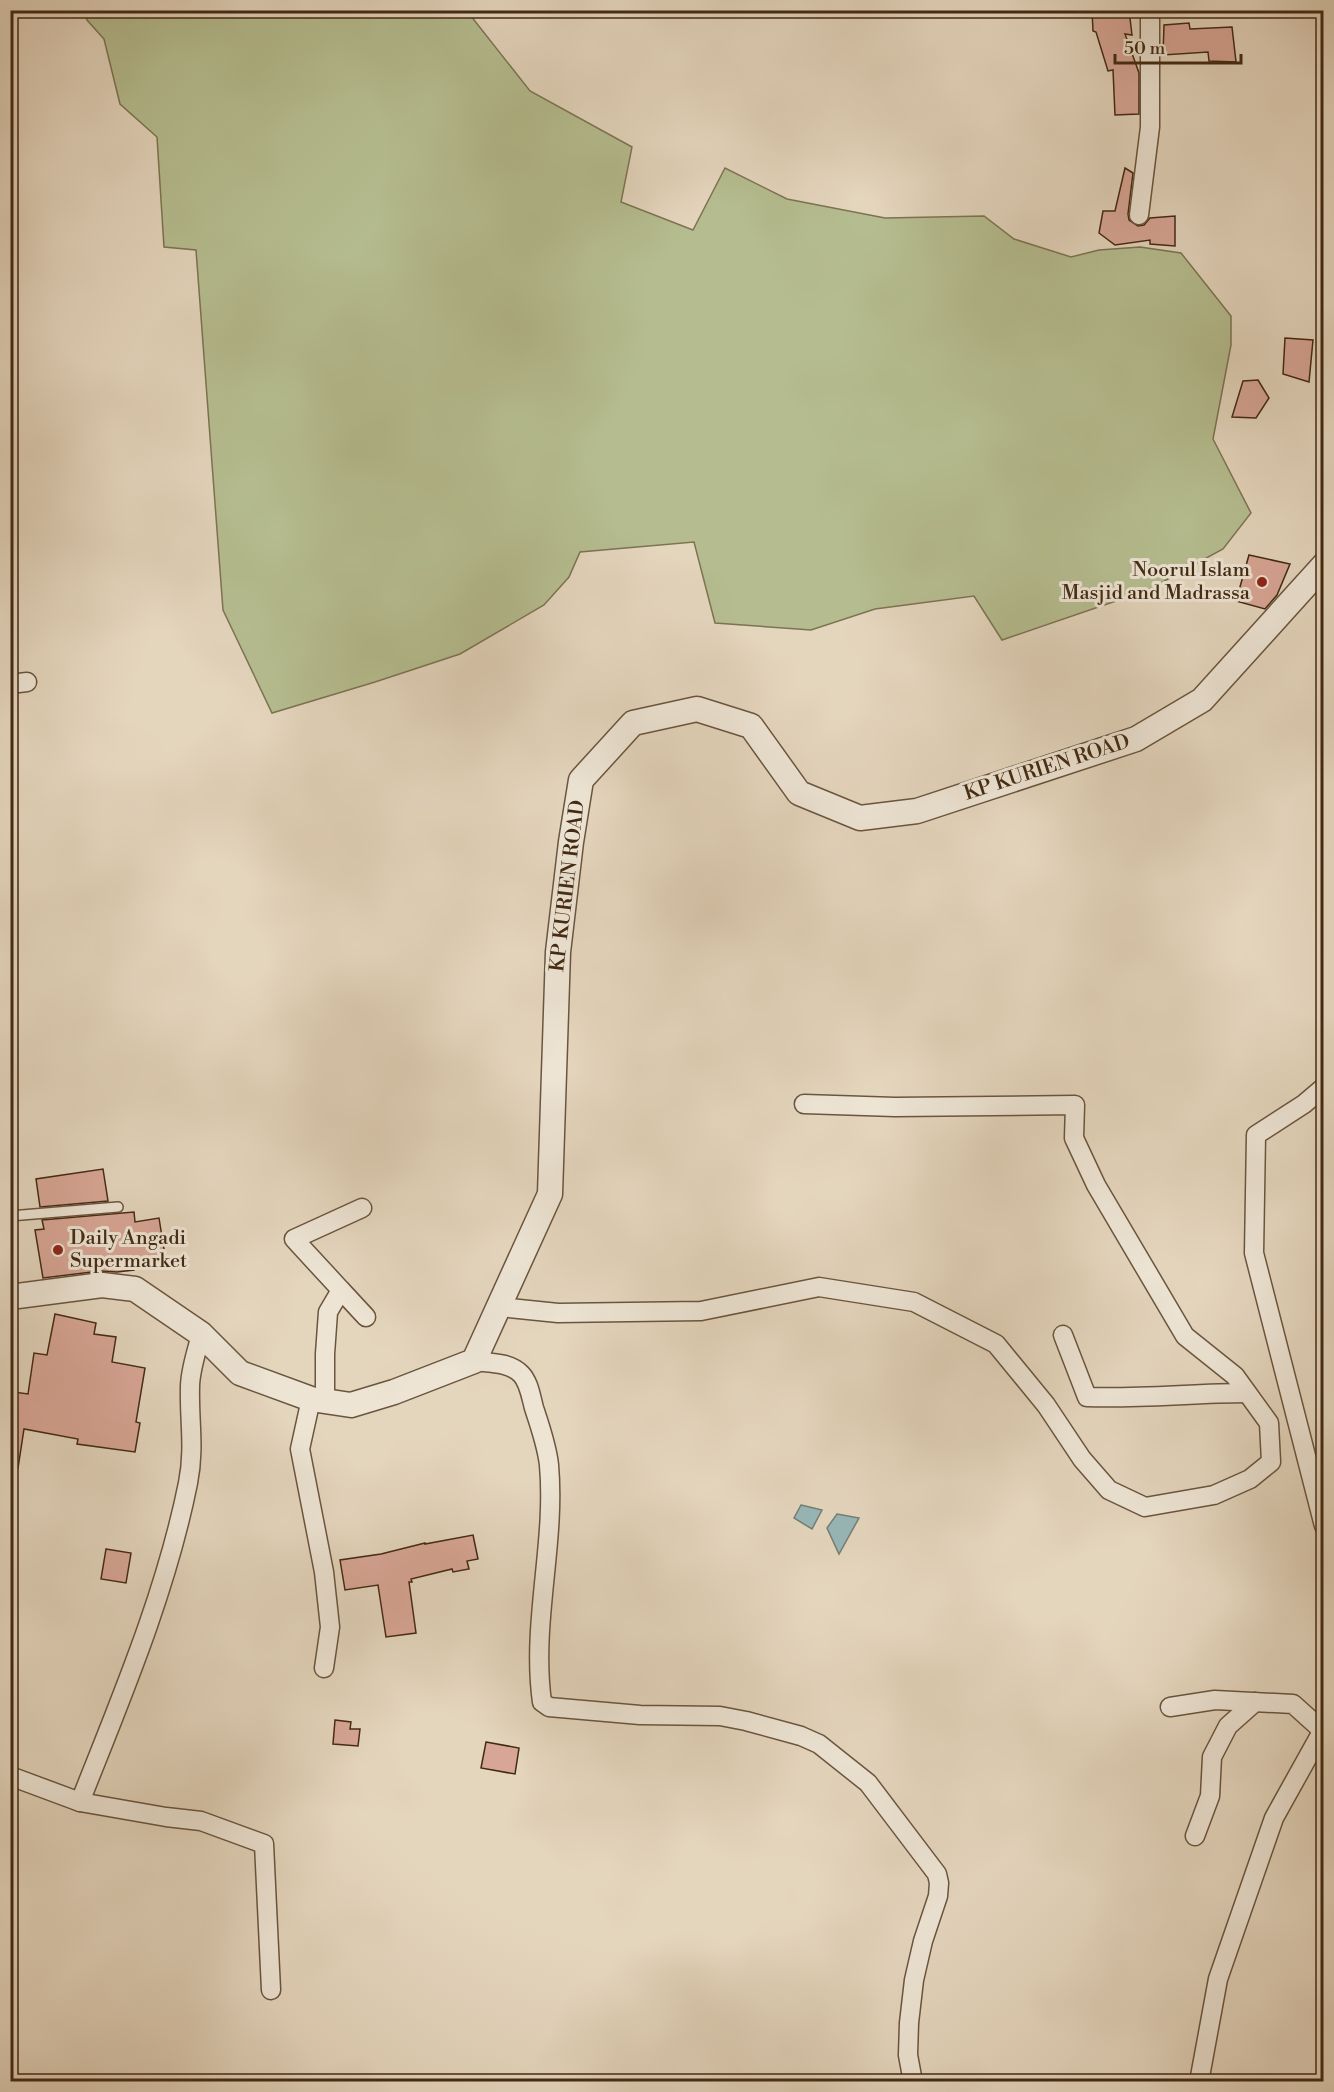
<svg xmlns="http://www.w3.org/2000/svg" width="1334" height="2092" viewBox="0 0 1334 2092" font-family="'Libre Bodoni',serif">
<rect width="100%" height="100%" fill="#e4d5bd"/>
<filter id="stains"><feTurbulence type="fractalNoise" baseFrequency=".00333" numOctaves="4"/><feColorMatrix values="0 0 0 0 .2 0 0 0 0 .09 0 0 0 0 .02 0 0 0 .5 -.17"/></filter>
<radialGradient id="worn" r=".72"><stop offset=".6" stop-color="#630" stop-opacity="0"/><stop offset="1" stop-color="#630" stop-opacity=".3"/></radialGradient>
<path fill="#b5bd90" stroke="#7c7452" stroke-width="1.5" d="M84 11H467L530 91 632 147 621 202 693 230 725 168 787 199 885 218 984 216 1014 239 1071 257 1099 250 1140 247 1181 253 1231 316V345L1213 439 1251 513 1223 549 1148 590 1002 640 974 596 875 609 811 630 715 623 694 542 580 552 569 577 544 605 460 654 375 682 272 713 223 610 196 250 164 247 157 137 120 104 104 39 87 20Z"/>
<g fill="#97b7b8" stroke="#757f76" stroke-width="1.5">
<path d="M801 1505 822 1510 812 1529 794 1518Z"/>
<path d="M837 1514 859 1518 839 1554 827 1528Z"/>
</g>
<g fill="#d8a696" stroke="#422a13" stroke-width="1.5">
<path d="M1092 10H1129L1132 35 1125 34 1139 73V114L1115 115 1113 70 1108 71 1096 32 1093 31Z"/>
<path d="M1189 23 1190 29 1232 27 1236 62 1209 61 1208 52 1163 55 1164 25Z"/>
<path d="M1125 168 1133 173 1128 214 1129 220 1138 226 1144 225 1150 218 1175 216V246L1150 244V240L1115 245 1099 233 1103 211H1115Z"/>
<path d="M1285 338 1313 340 1309 382 1283 374Z"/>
<path d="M1258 380 1269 398 1256 418 1232 417 1243 381Z"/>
<path d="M1249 555 1290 564 1277 595 1265 609 1236 601Z"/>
<path d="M103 1169 108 1201 40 1207 36 1179Z"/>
<path d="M134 1212 135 1222 159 1218 166 1262 134 1267V1270L117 1272 100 1271 43 1278 35 1230 44 1229 42 1220Z"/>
<path d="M55 1314 96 1323 94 1334 116 1337 112 1362 145 1368 136 1422 140 1423 135 1452 77 1444 78 1439 24 1429 18 1468 10 1467V1414L14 1392 28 1394 34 1353 47 1355Z"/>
<path d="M473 1535 478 1559 467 1561 469 1569 453 1572 452 1569 411 1579 412 1582H409L416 1633 386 1637 378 1585 345 1590 340 1560 381 1554 425 1543V1544Z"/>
<path d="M106 1549 131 1553 126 1583 101 1579Z"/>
<path d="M335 1720 351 1722 350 1729H360L358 1746 333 1744Z"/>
<path d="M486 1742 519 1748 515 1774 481 1768Z"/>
</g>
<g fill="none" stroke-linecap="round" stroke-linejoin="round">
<defs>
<path id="service" d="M10 1216 118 1207"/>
<g id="minor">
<path d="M1139 215 1150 127V10"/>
<path d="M10 684 27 682"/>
<path d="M1324 1087 1304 1104 1256 1135 1254 1253 1324 1526"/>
<path d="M341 1290 366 1317"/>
<path d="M500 1307 558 1313 701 1311 819 1287 914 1302 996 1344 1046 1405 1082 1459 1109 1490 1145 1507 1214 1495 1250 1479 1271 1462 1269 1423 1235 1376 1185 1336 1096 1185 1074 1138 1075 1105 895 1107 804 1104"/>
<path d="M1063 1335 1087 1397C1141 1399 1194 1393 1247 1393"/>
<path d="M474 1361C490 1363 509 1362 521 1374 529 1382 531 1397 534 1408 540 1426 547 1446 549 1465 556 1544 531 1623 542 1702L549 1707 640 1715 720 1716 746 1721 801 1736 819 1744 868 1783 937 1874 939 1883 938 1896 923 1941 914 1980 909 2023 908 2055 913 2082"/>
<path d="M311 1399 300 1449 324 1572 330 1627 324 1668"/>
<path d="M325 1401V1354L328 1312 341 1290 294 1239 362 1208"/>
<path d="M1170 1707 1215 1700 1293 1704 1323 1731"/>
<path d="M10 1776 80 1802 166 1817 201 1821 264 1844 271 1990"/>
<path d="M80 1802C121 1698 166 1593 188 1483 195 1448 189 1421 190 1387 190 1370 197 1351 201 1334"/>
<path d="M1195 1836 1210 1796 1212 1757 1228 1726 1255 1702"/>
<path d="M1199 2082 1218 1979 1274 1818 1324 1728"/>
</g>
<path id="tertiary" d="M10 1297 102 1285 135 1289 201 1334 240 1373 311 1399 351 1405 394 1392 474 1361 550 1194 558 952 571 842 581 780 633 723 697 709 751 726 799 793 860 818 917 811 1136 739 1202 700 1324 565"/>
</defs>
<use href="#service" stroke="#6a553e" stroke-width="12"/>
<use href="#minor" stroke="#6a553e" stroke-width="21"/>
<use href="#tertiary" stroke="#6a553e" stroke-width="27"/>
<use href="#service" stroke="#ede4d4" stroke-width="9"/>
<use href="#minor" stroke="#ede4d4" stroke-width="18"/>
<use href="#tertiary" stroke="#ede4d4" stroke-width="24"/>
</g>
<g fill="#8f2418" stroke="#ede4d4" stroke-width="2">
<circle cx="1262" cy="582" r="6"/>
<circle cx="58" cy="1250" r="6"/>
</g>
<g text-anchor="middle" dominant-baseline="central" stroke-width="6" stroke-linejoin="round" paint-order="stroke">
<g font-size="20" fill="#422a13" stroke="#ede4d4" text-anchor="end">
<text x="1250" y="570">Noorul Islam<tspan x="1250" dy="23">Masjid and Madrassa</tspan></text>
<text x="70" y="1238" text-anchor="start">Daily Angadi<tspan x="70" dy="23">Supermarket</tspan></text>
</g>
<g font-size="20" fill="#422a13" stroke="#ede4d4">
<text transform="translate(1047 768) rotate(-18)">KP KURIEN ROAD</text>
<text transform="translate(568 886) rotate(-83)">KP KURIEN ROAD</text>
</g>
</g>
<rect width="1334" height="2092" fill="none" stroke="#e4d5bd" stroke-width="36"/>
<rect x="12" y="12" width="1310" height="2068" fill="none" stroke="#422a13" stroke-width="3"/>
<rect x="18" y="18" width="1298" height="2056" fill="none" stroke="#422a13" stroke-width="1.5"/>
<path d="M1115 54v9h126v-9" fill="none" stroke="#422a13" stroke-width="3"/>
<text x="1124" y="54" font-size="18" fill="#422a13" stroke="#ede4d4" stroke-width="4.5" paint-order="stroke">50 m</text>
<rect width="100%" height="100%" filter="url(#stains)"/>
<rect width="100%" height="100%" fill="url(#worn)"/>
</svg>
